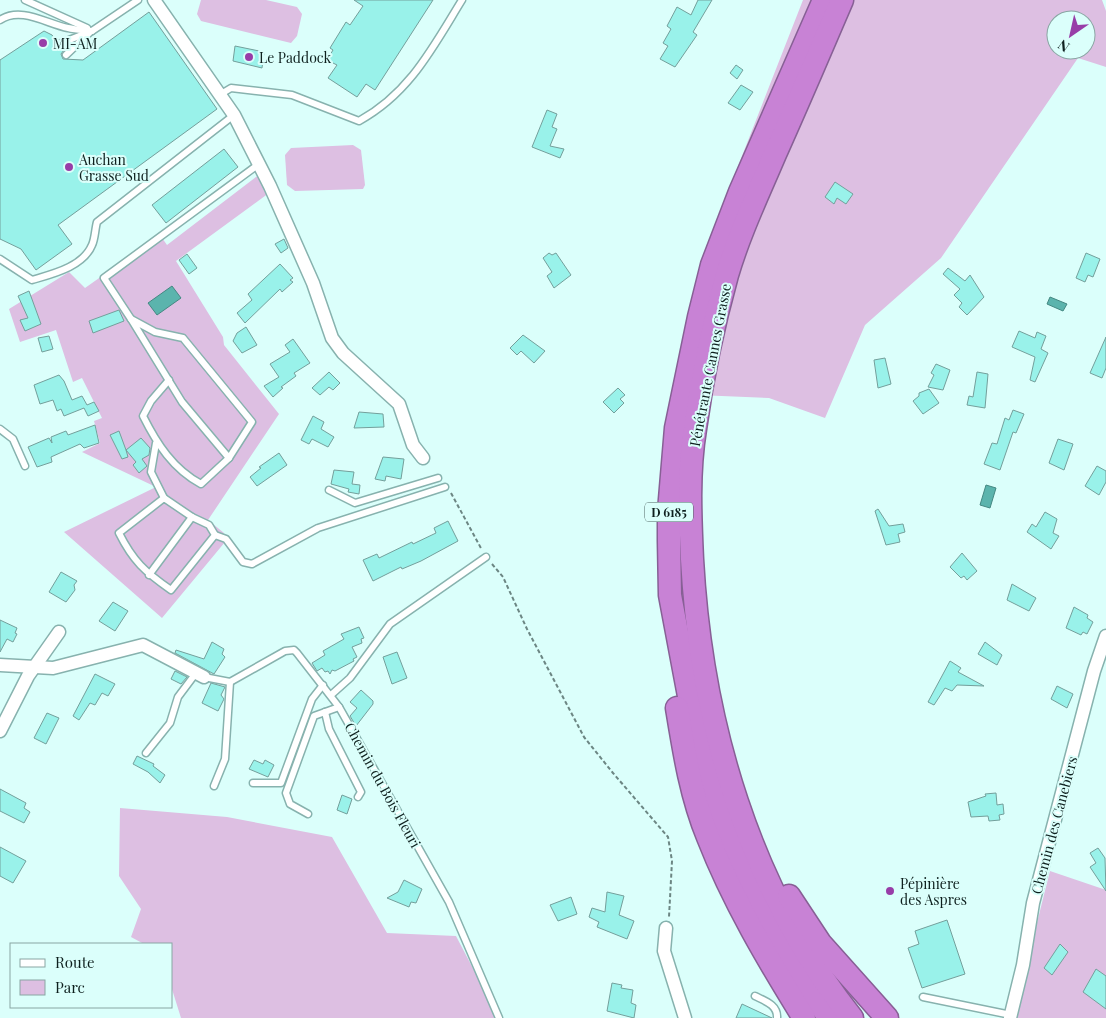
<svg xmlns="http://www.w3.org/2000/svg" width="1106" height="1018" viewBox="0 0 1106 1018" font-family="'Playfair Display',serif">
<rect width="100%" height="100%" fill="#dbfffb"/>
<g fill="#ddbfe2" fill-rule="evenodd">
<path d="M201 0H266L297 7 302 14 297 36 291 43 201 21 197 14Z"/>
<path d="M803 0H1102L1106 11V67L1078 58 941 258 865 325 825 418 769 398 673 394 713 230ZM1056 20H1086V50H1056Z"/>
<path d="M353 145 361 150 365 185 363 189 295 191 287 185 285 155 291 148Z"/>
<path d="M260 174 269 193 176 261 223 337 224 345 279 414 208 520 224 533 221 536 225 542 162 618 64 532 156 487 82 452 100 443 94 421 102 418 82 378 73 382 56 330 20 342 9 309 69 272 85 288 160 235 167 245Z"/>
<path d="M120 808 227 817 332 837 387 933 456 936 499 1018H181L171 986V944H144L131 937 141 909 119 876Z"/>
<path d="M1050 871 1106 890V1018H1013Z"/>
</g>
<g fill="#5bb4ad" stroke="#448882">
<path d="M172 286 181 298 157 315 148 303Z"/>
<path d="M1050 297 1067 304 1063 311 1047 304Z"/>
<path d="M986 485 996 488 990 508 980 505Z"/>
</g>
<g fill="#99f2ea" stroke="#749f9b">
<path d="M354 0H433L375 90 366 84 357 97 328 78 337 65 327 60 333 50 330 48 346 22 350 25 363 6Z"/>
<path d="M698 0H712L693 32 697 35 675 67 660 59 668 46 663 43 671 29 667 26 677 7 691 15Z"/>
<path d="M149 12 217 109 58 225 72 244 36 270 21 249 0 239V60L44 31 52 35 56 40 54 44 56 48 64 50 61 54 63 59 83 60Z"/>
<path d="M235 46 264 52 262 68 233 61Z"/>
<path d="M736 65 743 70 737 79 730 73Z"/>
<path d="M741 85 753 92 740 110 728 103Z"/>
<path d="M547 110 557 114 552 127 557 129 550 146 564 149 560 158 532 147Z"/>
<path d="M224 149 238 167 166 223 152 205Z"/>
<path d="M835 182 853 194 846 204 837 198 834 204 825 197Z"/>
<path d="M284 239 288 248 281 253 275 244Z"/>
<path d="M549 253 552 255 556 253 571 275 554 288 547 276 552 272 543 258Z"/>
<path d="M1086 253 1100 259 1093 277 1088 275 1085 282 1076 278Z"/>
<path d="M187 254 197 268 189 274 179 260Z"/>
<path d="M280 264 293 278 290 280 293 282 282 292 280 289 245 323 237 313 252 300 248 294Z"/>
<path d="M948 268 965 281 970 275 984 297 967 315 959 307 962 303 954 295 960 289 943 274Z"/>
<path d="M29 291 41 324 25 331 20 320 28 318 18 296Z"/>
<path d="M119 310 124 321 93 333 89 321Z"/>
<path d="M246 327 257 345 242 353 233 341 237 333Z"/>
<path d="M1019 331 1035 338 1037 332 1046 336 1041 349 1048 353 1035 382 1030 380 1035 357 1012 347Z"/>
<path d="M523 335 545 351 534 363 521 351 517 355 510 348Z"/>
<path d="M49 336 53 349 42 352 38 338Z"/>
<path d="M1106 337V368L1102 378 1090 373Z"/>
<path d="M293 339 310 363 294 373 296 376 281 387 283 388 273 397 264 386 279 377 270 364 290 352 285 345Z"/>
<path d="M885 358 891 384 878 388 874 360Z"/>
<path d="M936 364 950 370 943 390 928 387 934 375 931 373Z"/>
<path d="M329 372 340 383 333 390 329 387 320 395 312 388Z"/>
<path d="M977 372 988 374 985 408 967 405 969 396 973 397Z"/>
<path d="M59 375 64 381 72 400 82 396 87 405 94 402 99 411 88 416 84 408 64 416 61 409 57 411 53 400 40 404 34 385Z"/>
<path d="M618 388 625 395 620 399 624 403 614 413 603 402Z"/>
<path d="M929 389 939 403 923 414 913 401 919 396V393Z"/>
<path d="M1013 410 1024 414 1016 433 1013 432 1000 470 984 464 992 443 997 444 1005 418 1009 420Z"/>
<path d="M359 412 383 414 384 427 354 428Z"/>
<path d="M313 416 324 422 321 429 334 437 328 447 312 439 309 444 301 440Z"/>
<path d="M95 425 99 443 84 448 80 444 51 457 52 462 37 467 28 447 49 438 52 443 51 437 66 431 68 435Z"/>
<path d="M119 431 126 450 141 438 150 448 149 455 142 459 147 466 139 473 133 465 136 462 126 450 128 457 122 459 110 435Z"/>
<path d="M1058 439 1073 444 1064 470 1049 463Z"/>
<path d="M279 453 287 465 257 486 250 477 261 468 259 467Z"/>
<path d="M383 457 404 459 401 479 386 476 385 481 375 479Z"/>
<path d="M1097 466 1106 471V482L1099 495 1085 486Z"/>
<path d="M334 470 354 472 352 484 360 485 359 494 348 492 349 489 331 484Z"/>
<path d="M878 509 889 526 903 524 905 532 898 534 900 542 886 545 875 511Z"/>
<path d="M1045 512 1057 519 1053 533 1059 536 1051 549 1027 532 1032 524 1036 527Z"/>
<path d="M448 521 458 541 421 561 402 569 401 567 373 581 363 560 377 554 379 558 412 542 413 544 436 533 434 528Z"/>
<path d="M962 553 977 571 967 580 964 576 961 578 950 567Z"/>
<path d="M61 572 77 581 74 585 75 590 66 602 49 592Z"/>
<path d="M1012 584 1036 598 1029 611 1007 600Z"/>
<path d="M113 602 128 611 115 631 99 621Z"/>
<path d="M1074 607 1088 615 1087 618 1093 622 1087 634 1083 632 1081 635 1066 628Z"/>
<path d="M0 620 17 628 15 633 17 634 13 642 7 639 0 652Z"/>
<path d="M359 627 364 638 361 639 362 643 352 647 357 657 353 659 354 661 335 671 332 670 330 674 328 671 325 672 322 668 317 671 312 663 325 655 323 651 344 639 341 634Z"/>
<path d="M212 642 224 649 222 654 225 657 214 674 175 653 176 650 204 659Z"/>
<path d="M985 642 1002 655 997 665 978 654Z"/>
<path d="M397 652 407 678 392 684 383 657Z"/>
<path d="M950 661 961 668 958 672 984 686 957 685 952 691 945 688 934 705 928 702Z"/>
<path d="M175 671 187 677 181 684 171 679Z"/>
<path d="M95 674 115 684 108 696 102 693 95 705 90 703 79 720 73 716Z"/>
<path d="M211 683 225 687 221 695 224 699 218 711 202 703Z"/>
<path d="M1057 686 1073 694 1067 708 1051 699Z"/>
<path d="M361 690 373 701V704L356 726 350 716 357 708 350 702Z"/>
<path d="M47 713 59 718 46 744 34 738Z"/>
<path d="M137 756 154 764 153 766 165 775 160 783 148 772 133 764Z"/>
<path d="M254 760 263 764 265 760 274 765 268 777 249 769Z"/>
<path d="M0 789 26 803 24 808 30 812 24 823 0 811Z"/>
<path d="M996 793 997 805 1003 804 1004 814 999 815 1000 820 989 821 988 816 971 817 968 802 986 796 985 794Z"/>
<path d="M342 795 352 799 347 814 337 810Z"/>
<path d="M0 847 26 861 13 883 0 876Z"/>
<path d="M1098 848 1105 858 1106 891 1090 867 1096 863 1090 853Z"/>
<path d="M404 880 422 889 416 903 411 902 409 907 387 898 398 892Z"/>
<path d="M607 892 624 896 619 915 634 921 627 939 597 927 599 922 589 917 592 908 605 912Z"/>
<path d="M571 897 577 914 558 921 550 905Z"/>
<path d="M947 920 965 974 922 988 908 948 919 944 915 931Z"/>
<path d="M1060 944 1068 952 1052 975 1044 968Z"/>
<path d="M1096 969 1106 976V1009L1083 992Z"/>
<path d="M612 983 622 985 621 988 633 990 631 1003 636 1005 634 1018 607 1011Z"/>
<path d="M742 1004 772 1018H736Z"/>
</g>
<g fill="none" stroke-linecap="round" stroke-linejoin="round">
<defs>
<g id="lane">
<path d="M25 0 87 28"/>
<path d="M0 20C21 6 47 24 68 28 76 30 84 30 92 31"/>
<path d="M59 44 92 31 138 0"/>
<path d="M66 55 89 33"/>
<path d="M221 94 231 88 292 95 359 121C410 93 433 47 462 0"/>
<path d="M0 259 32 280C52 274 83 267 92 245 95 239 95 229 97 222L234 115"/>
<path d="M131 319 155 332 183 338 252 422 229 458 182 402Z"/>
<path d="M131 319 104 278 259 164"/>
<path d="M169 380 151 401 143 416C157 444 173 469 201 484L229 458"/>
<path d="M0 429 13 439 25 466"/>
<path d="M156 443 151 472 164 498"/>
<path d="M329 490 355 503 438 478"/>
<path d="M164 498 192 517 209 525 215 535 171 590C145 572 133 561 119 533Z"/>
<path d="M215 535 226 539 243 562 252 564 318 528 445 487"/>
<path d="M149 575 192 517"/>
<path d="M204 677 230 682 285 651 294 650 297 653 339 707 449 902 499 1018"/>
<path d="M331 695 350 678 390 624 486 557"/>
<path d="M325 712 329 729 361 792 358 797"/>
<path d="M146 753 170 723 178 697 196 673"/>
<path d="M253 783H281L312 699 323 685"/>
<path d="M214 786 225 759 230 682"/>
<path d="M308 814 290 804 286 793 314 716 339 707"/>
<path d="M755 996C765 1001 778 1005 777 1018"/>
<path d="M923 997 1011 1015"/>
</g>
<g id="street">
<path d="M154 0 234 115 270 186 313 283 332 338 343 353 399 404 413 445 423 458"/>
<path d="M0 665 53 668 143 645 204 677"/>
<path d="M0 731 28 676 59 632"/>
<path d="M666 928 664 951 685 1018"/>
<path d="M1010 1018 1023 965 1033 903 1094 671 1106 636"/>
</g>
<g id="highway">
<path d="M824 0 740 192 712 265 699 317 676 428 669 511V541L670 595 692 712 718 808 750 885 781 943 829 1018"/>
<path d="M842 0C820 51 798 103 775 154 758 194 739 234 727 275 713 325 702 378 695 429 688 472 690 516 692 559 701 723 749 888 852 1018"/>
<path d="M677 708C684 751 691 796 708 837 733 901 768 960 804 1018"/>
<path d="M789 896 820 943 887 1018"/>
</g>
</defs>
<use href="#lane" stroke="#87b2ae" stroke-width="9"/>
<use href="#street" stroke="#87b2ae" stroke-width="15"/>
<use href="#highway" stroke="#876095" stroke-width="25"/>
<g stroke="#6c8683" stroke-width="2" stroke-dasharray="4 2.5" stroke-linecap="butt">
<path d="M451 493 482 550"/>
<path d="M492 564 503 577 527 629 584 737 613 773 668 837 672 861 669 917"/>
</g>
<use href="#lane" stroke="#fff" stroke-width="6"/>
<use href="#street" stroke="#fff" stroke-width="12"/>
<use href="#highway" stroke="#c882d5" stroke-width="22"/>
</g>
<g fill="#983da8" stroke="#dbfffb" stroke-width="2">
<circle cx="43" cy="43" r="5"/>
<circle cx="249" cy="57" r="5"/>
<circle cx="69" cy="167" r="5"/>
<circle cx="890" cy="891" r="5"/>
</g>
<g text-anchor="middle" dominant-baseline="central" stroke-width="4" stroke-linejoin="round" paint-order="stroke">
<rect fill="#dbfffb" stroke="#4c6360" stroke-width="1" x="645" y="502.5" width="48" height="19" rx="4"/>
<g font-size="12" font-weight="bold" fill="#0e201e">
<text x="669" y="512">D 6185</text>
</g>
<g font-size="14" fill="#0e201e" stroke="#dbfffb" text-anchor="start">
<text x="53" y="43">MI-AM</text>
<text x="259" y="57">Le Paddock</text>
<text x="79" y="159">Auchan<tspan x="79" dy="16">Grasse Sud</tspan></text>
<text x="900" y="883">Pépinière<tspan x="900" dy="16">des Aspres</tspan></text>
</g>
<g font-size="14" fill="#0e201e" stroke="#dbfffb">
<text transform="translate(710 365) rotate(-79)">Pénétrante Cannes Grasse</text>
<text transform="translate(383 785) rotate(61)">Chemin du Bois Fleuri</text>
<text transform="translate(1054 825) rotate(-75)">Chemin des Canebiers</text>
</g>
</g>
<rect x="10" y="943" width="162" height="65" fill="#dbfffb" stroke="#89a6a3"/>
<rect x="20" y="959" width="25" height="8" fill="#ffffff" stroke="#89a6a3"/>
<text x="55" y="968" font-size="15" fill="#0e201e">Route</text>
<rect x="20" y="980" width="25" height="15" fill="#ddbfe2" stroke="#89a6a3"/>
<text x="55" y="993" font-size="15" fill="#0e201e">Parc</text>
<g transform="translate(1071 35) rotate(214)"><circle r="24" fill="#dbfffb" stroke="#89a6a3"/>
<path d="M0-4L9 19L0 12L-9 19Z" fill="#983da8"/>
<text y="-8" font-size="14" font-weight="bold" text-anchor="middle" fill="#0e201e">N</text>
</g>
</svg>
